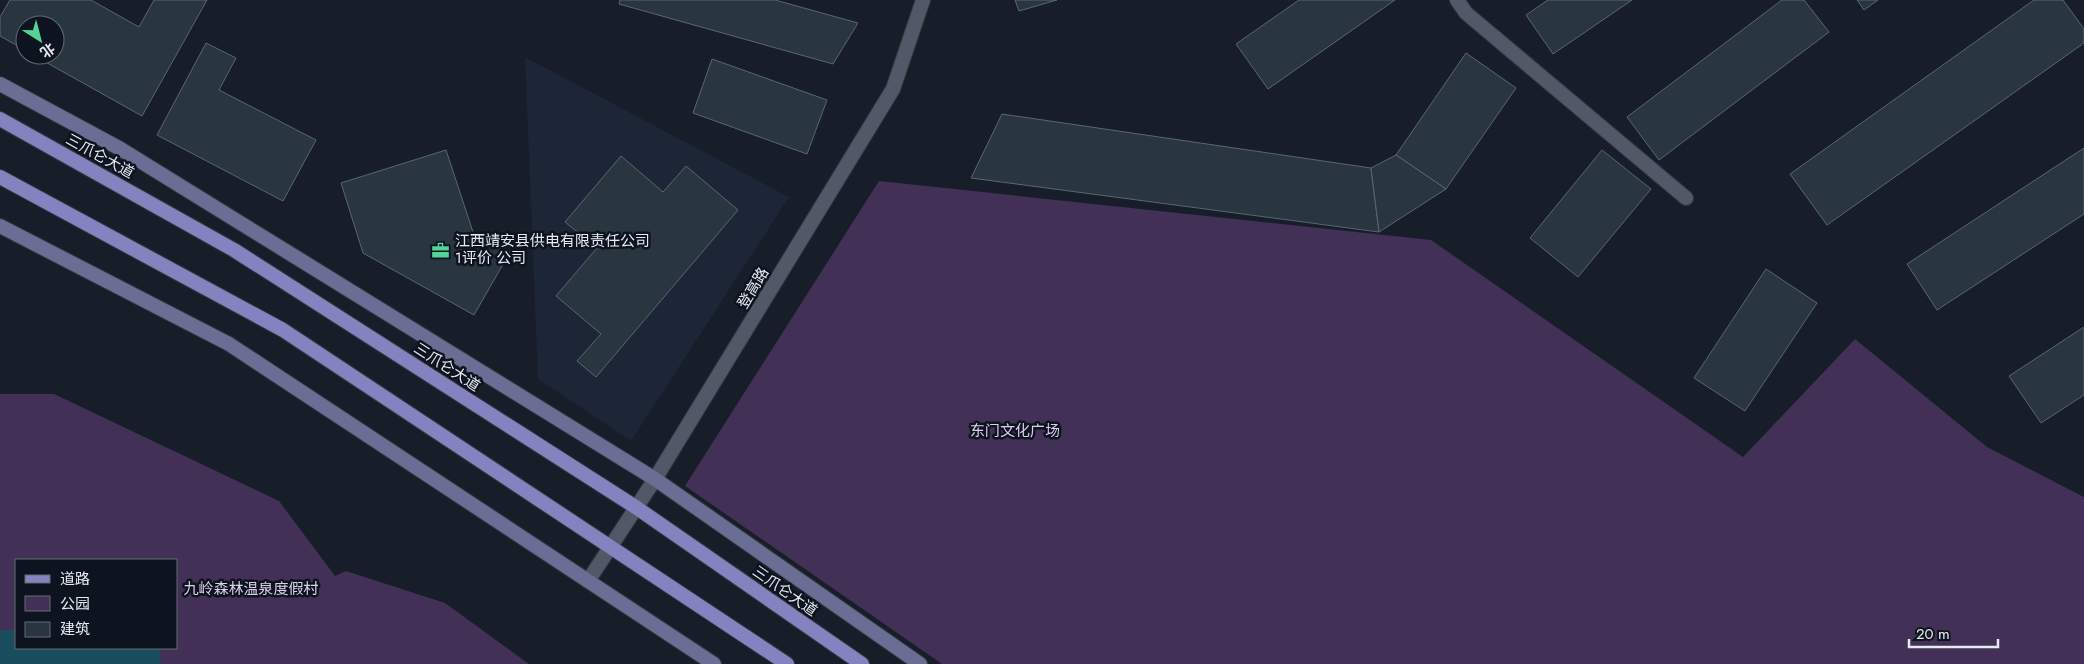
<svg xmlns="http://www.w3.org/2000/svg" width="2084" height="664" viewBox="0 0 2084 664" font-family="Jost,'Noto Sans SC',sans-serif">
<rect width="100%" height="100%" fill="#171d29"/>
<path fill="#1d2637" d="M525 57 789 197 631 441 538 379Z"/>
<g fill="#433056" fill-rule="evenodd">
<path d="M879 181 1431 240 1743 457 1855 339 1987 447 2084 497V664H942L685 486Z"/>
<path d="M0 394H54L279 501 335 576 346 571 445 603 529 664H0ZM16 560H176V648H16Z"/>
</g>
<path fill="#1a4e5e" d="M0 630H16V648H159L161 664H0Z"/>
<g fill="#293640" stroke="#596773">
<path d="M10 0H91L139 27 154 0H207L142 116 33 55H55V25H25V50L0 36V17Z"/>
<path d="M620 0H775L858 23 833 64 619 4Z"/>
<path d="M1015 0H1057L1019 11Z"/>
<path d="M1299 0H1395L1268 89 1236 44Z"/>
<path d="M1548 0H1632L1553 54 1526 15Z"/>
<path d="M1782 0H1804L1829 32 1659 160 1627 117Z"/>
<path d="M1857 0H1878L1864 10Z"/>
<path d="M2034 0H2063L2084 29V43L1827 225 1790 174Z"/>
<path d="M206 43 236 58 219 90 316 140 283 201 157 135Z"/>
<path d="M1466 53 1516 88 1446 189 1396 155Z"/>
<path d="M712 59 827 100 807 154 693 113Z"/>
<path d="M1002 114 1371 168 1379 232 971 178Z"/>
<path d="M2084 148V214L1937 310 1907 264Z"/>
<path d="M446 150 473 232 510 252 474 315 363 253 341 183Z"/>
<path d="M1602 150 1651 189 1578 277 1530 238Z"/>
<path d="M1396 155 1446 189 1379 232 1371 168Z"/>
<path d="M621 156 663 192 686 166 738 210 596 377 577 361 601 334 556 296 597 248 565 222Z"/>
<path d="M1766 269 1817 303 1745 411 1694 378Z"/>
<path d="M2084 327V395L2041 423 2009 376Z"/>
</g>
<g fill="none" stroke-linecap="round" stroke-linejoin="round">
<defs>
<path id="minor" d="M1457 0 1466 13 1686 198"/>
<path id="tertiary" d="M588 581 655 479 893 89 923 0"/>
<g id="secondary">
<path d="M0 84 119 148 655 479 920 664"/>
<path d="M0 226 229 344 714 664"/>
</g>
<g id="primary">
<path d="M0 119 234 250 637 508 862 664"/>
<path d="M0 177 283 330 787 664"/>
</g>
</defs>
<use href="#minor" stroke="#363943" stroke-width="16"/>
<use href="#tertiary" stroke="#363943" stroke-width="16"/>
<use href="#secondary" stroke="#363943" stroke-width="16"/>
<use href="#primary" stroke="#363943" stroke-width="16"/>
<use href="#minor" stroke="#515867" stroke-width="14"/>
<use href="#tertiary" stroke="#515867" stroke-width="14"/>
<use href="#secondary" stroke="#6a6e94" stroke-width="14"/>
<use href="#primary" stroke="#8483c0" stroke-width="14"/>
</g>
<defs>
<symbol id="office-bare" viewBox="-9 -9 18 18"><path d="M-6-3h4V-5.5h4V-3h4V5H-6ZM-1-4.5V-3h2v-1.5ZM-6 0V1H6V0Z" fill="#53d396" stroke="#0e141f" stroke-width="2.5" paint-order="stroke"/></symbol>
</defs>
<g fill-rule="evenodd">
<use href="#office-bare" x="428" y="238" width="25" height="25"/>
</g>
<g text-anchor="middle" dominant-baseline="central" stroke-width="5" stroke-linejoin="round" paint-order="stroke">
<g font-size="15" fill="#e6eaf3" stroke="#0e141f">
<text transform="translate(100 156) rotate(29)">三爪仑大道</text>
<text transform="translate(753 288) rotate(-59)">登高路</text>
<text transform="translate(447 367) rotate(33)">三爪仑大道</text>
<text transform="translate(785 591) rotate(35)">三爪仑大道</text>
</g>
<g font-size="15" fill="#e6eaf3" stroke="#0e141f" text-anchor="start">
<text x="455" y="241">江西靖安县供电有限责任公司<tspan x="455" dy="17">1评价 公司</tspan></text>
</g>
<g font-size="15" fill="#dfcef2" stroke="#0e141f">
<text x="1015" y="431">东门文化广场</text>
<text x="251" y="589">九岭森林温泉度假村</text>
</g>
</g>
<rect x="15" y="559" width="162" height="90" fill="#0e141f" stroke="#646a74"/>
<rect x="25" y="575" width="25" height="8" fill="#8483c0" stroke="#646a74"/>
<text x="60" y="584" font-size="15" fill="#e6eaf3">道路</text>
<rect x="25" y="596" width="25" height="15" fill="#433056" stroke="#646a74"/>
<text x="60" y="609" font-size="15" fill="#e6eaf3">公园</text>
<rect x="25" y="622" width="25" height="15" fill="#293640" stroke="#646a74"/>
<text x="60" y="634" font-size="15" fill="#e6eaf3">建筑</text>
<g transform="translate(40 40) rotate(144)"><circle r="24" fill="#0e141f" stroke="#646a74"/>
<path d="M0-4L9 19L0 12L-9 19Z" fill="#53d396"/>
<text y="-8" font-size="14" font-weight="bold" text-anchor="middle" fill="#e6eaf3">北</text>
</g>
<path d="M1909 639v8h89v-8" fill="none" stroke="#e6eaf3" stroke-width="2.5"/>
<text x="1916" y="639" font-size="15" fill="#e6eaf3" stroke="#0e141f" stroke-width="4" paint-order="stroke">20 m</text>
</svg>
